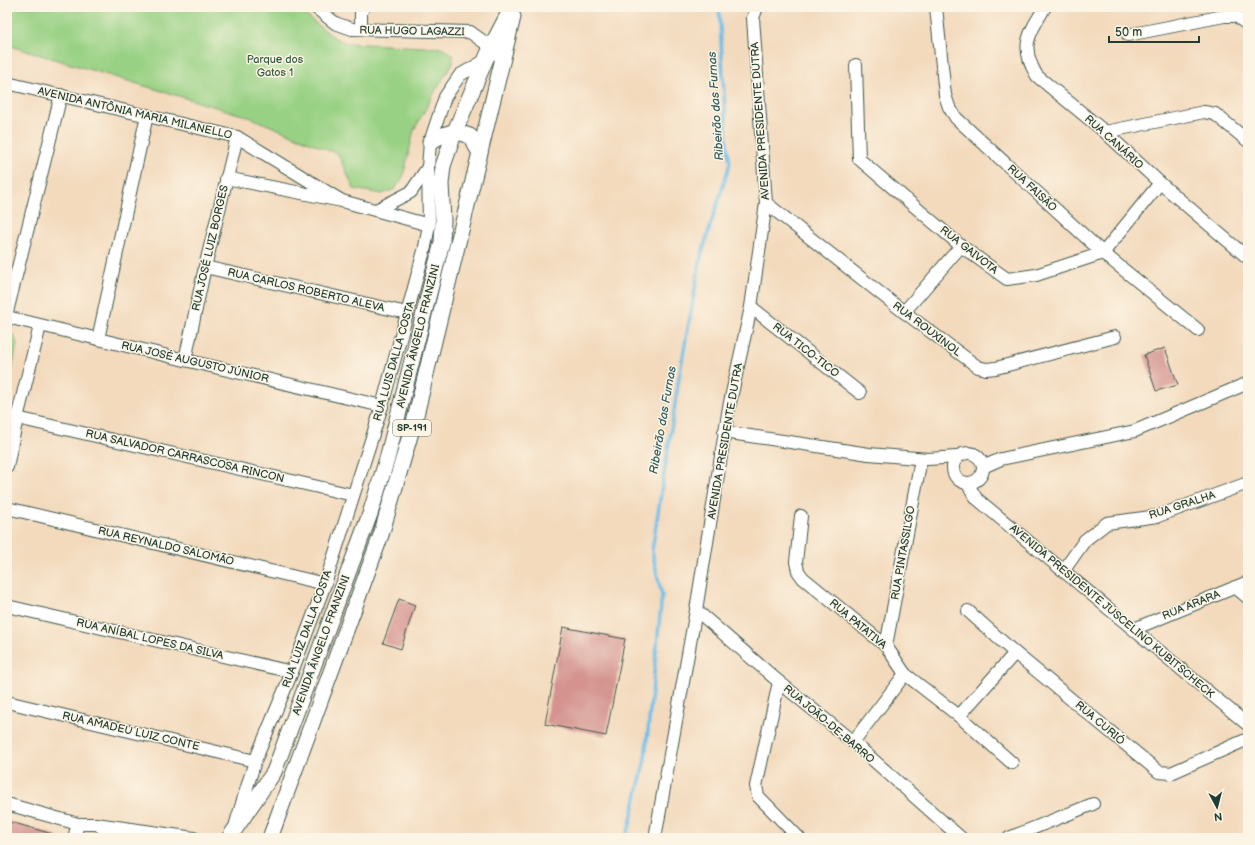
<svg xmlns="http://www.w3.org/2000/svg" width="1255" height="845" viewBox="0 0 1255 845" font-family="'Balsamiq Sans',sans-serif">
<rect width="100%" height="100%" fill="#fcf5e5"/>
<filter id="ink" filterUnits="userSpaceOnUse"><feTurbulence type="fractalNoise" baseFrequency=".025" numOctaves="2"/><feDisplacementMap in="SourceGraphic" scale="8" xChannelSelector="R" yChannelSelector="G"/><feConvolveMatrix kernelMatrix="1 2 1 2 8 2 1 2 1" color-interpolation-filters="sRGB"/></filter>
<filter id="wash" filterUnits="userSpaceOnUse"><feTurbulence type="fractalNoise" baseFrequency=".012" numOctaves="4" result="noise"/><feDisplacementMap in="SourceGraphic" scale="16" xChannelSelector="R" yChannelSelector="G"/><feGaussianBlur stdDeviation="0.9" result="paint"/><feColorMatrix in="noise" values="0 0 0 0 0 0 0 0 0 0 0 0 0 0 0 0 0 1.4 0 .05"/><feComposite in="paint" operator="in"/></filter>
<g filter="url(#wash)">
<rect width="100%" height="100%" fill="#f3dabd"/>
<g fill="#99d184" stroke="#5c875c">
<path d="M7 7H295L335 38 346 43 444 48 453 56V63L437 88 414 130 403 177 395 189 382 194 354 189 338 154 249 117 7 45Z"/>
<path d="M7 330 14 336 17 344 7 393Z"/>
</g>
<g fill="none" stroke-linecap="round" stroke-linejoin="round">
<path stroke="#6dbde8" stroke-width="3.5" d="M625 838 629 828 645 759 662 596 652 551 680 372 701 256 730 163 727 143 719 7"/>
</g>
<g id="blocks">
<g fill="#d4938f">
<path d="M1165 348 1178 385 1156 391 1144 355Z"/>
<path d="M399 599 415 605 401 649 383 643Z"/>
<path d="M563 627 625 639 606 736 545 724Z"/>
<path d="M7 821 56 835V838H7Z"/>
</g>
</g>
</g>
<g filter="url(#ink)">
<use href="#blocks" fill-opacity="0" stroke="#3f5549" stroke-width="1"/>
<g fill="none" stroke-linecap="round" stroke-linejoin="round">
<defs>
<g id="minor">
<path d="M315 7 335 23 352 29 470 32 491 47 496 54"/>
<path d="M936 7 945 95 949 107 956 118 1103 253 1198 330"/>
<path d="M1045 7C1029 34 1019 46 1037 76L1105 132 1160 183 1248 258"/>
<path d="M361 29V12L364 7"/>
<path d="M1128 35 1224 16H1236L1248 25"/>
<path d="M856 65 859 159 961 246 1007 279 1036 275 1103 253 1160 183"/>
<path d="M7 83 237 137 342 201"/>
<path d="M1105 132 1204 112 1215 114 1248 141"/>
<path d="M226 178 342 201 429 225"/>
<path d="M766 203 904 312 978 367 986 369 996 368 1115 337"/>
<path d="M376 210 411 192 428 167"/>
<path d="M205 267 407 313"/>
<path d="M751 307 860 393"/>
<path d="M7 312 61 95"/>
<path d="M904 312 961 246"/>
<path d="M7 317 185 360 382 406"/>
<path d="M98 339 147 115"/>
<path d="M185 360 205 267 237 137"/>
<path d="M17 418 353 495"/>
<path d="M724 432 869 454 928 459 957 457"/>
<circle cx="968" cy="468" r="15"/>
<path d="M7 467 17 418 40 326"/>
<path d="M983 467 1001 459 1135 431 1248 383"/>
<path d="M967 483 976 498 1248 725"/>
<path d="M7 508 325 584"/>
<path d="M801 516 796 562 798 571 803 578 886 646 905 674 959 716 1012 763"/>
<path d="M1064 570 1085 540 1107 523 1158 516 1248 483"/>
<path d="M1235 587 1248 598"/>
<path d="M7 606 292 672"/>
<path d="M696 610 779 682 853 742 961 838"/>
<path d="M968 611 1015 653 1159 772 1171 773 1248 739"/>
<path d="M1134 629 1248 582"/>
<path d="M886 646 921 459"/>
<path d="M779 682 756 786 758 796 799 838"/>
<path d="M7 702 255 761"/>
<path d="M959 716 1015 653"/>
<path d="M853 742 905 674"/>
<path d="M7 804 78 824H96L194 838"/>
<path d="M236 823 255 761 292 672 325 584 382 406 425 247 429 225 428 167 430 142 445 97 460 75 486 60"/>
<path d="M101 827 120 838"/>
<path d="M74 838 78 824"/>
<path d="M655 838 696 610 729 407 751 307 766 203 753 18 757 7"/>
<path d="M1009 838 1093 804"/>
</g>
<g id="major">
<path d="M430 142 443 135 455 131 470 136 480 153"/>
<path d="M229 838 274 772 370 514 387 459 442 242 443 220 441 184 443 166 455 131 491 47 512 7"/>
<path d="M270 838 381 535 416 415 513 17"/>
</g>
</defs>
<use href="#minor" stroke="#3f5549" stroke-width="14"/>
<use href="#major" stroke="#3f5549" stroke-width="17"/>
<use href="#minor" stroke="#fff" stroke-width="12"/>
<use href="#major" stroke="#fff" stroke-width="15"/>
</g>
</g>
<g text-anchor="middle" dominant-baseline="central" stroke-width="3" stroke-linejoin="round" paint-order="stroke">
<rect fill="#fcf5e5" stroke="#617469" stroke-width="1" x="393" y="420" width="38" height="16" rx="3"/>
<g font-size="10" font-weight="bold" fill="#1f3d34">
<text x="412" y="428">SP-191</text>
</g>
<g font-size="11" fill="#1f3d34" stroke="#fcf5e5">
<text transform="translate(412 31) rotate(1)">RUA HUGO LAGAZZI</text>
<text transform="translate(135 113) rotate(13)">AVENIDA ANTÔNIA MARIA MILANELLO</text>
<text transform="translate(760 121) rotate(-94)">AVENIDA PRESIDENTE DUTRA</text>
<text transform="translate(1114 142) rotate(42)">RUA CANÁRIO</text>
<text transform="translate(1032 188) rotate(43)">RUA FAISÃO</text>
<text transform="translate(210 248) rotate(-77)">RUA JOSÉ LUIZ BORGES</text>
<text transform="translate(969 250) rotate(38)">RUA GAIVOTA</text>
<text transform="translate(306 290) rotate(13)">RUA CARLOS ROBERTO ALEVA</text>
<text transform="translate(927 329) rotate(37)">RUA ROUXINOL</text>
<text transform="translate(418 336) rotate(-76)">AVENIDA ÂNGELO FRANZINI</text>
<text transform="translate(806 350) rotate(38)">RUA TICO-TICO</text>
<text transform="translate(394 361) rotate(-74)">RUA LUIS DALLA COSTA</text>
<text transform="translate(195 362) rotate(13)">RUA JOSÉ AUGUSTO JÚNIOR</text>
<text transform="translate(725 441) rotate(-80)">AVENIDA PRESIDENTE DUTRA</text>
<text transform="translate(185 456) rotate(13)">RUA SALVADOR CARRASCOSA RINCON</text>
<text transform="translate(1182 505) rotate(-18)">RUA GRALHA</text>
<text transform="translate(166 546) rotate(13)">RUA REYNALDO SALOMÃO</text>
<text transform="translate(903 553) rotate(-80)">RUA PINTASSILGO</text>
<text transform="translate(1191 605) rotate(-22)">RUA ARARA</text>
<text transform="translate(1112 611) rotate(40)">AVENIDA PRESIDENTE JUSCELINO KUBITSCHECK</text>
<text transform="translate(858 624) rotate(40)">RUA PATATIVA</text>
<text transform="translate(307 629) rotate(-70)">RUA LUIZ DALLA COSTA</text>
<text transform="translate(150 639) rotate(13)">RUA ANÍBAL LOPES DA SILVA</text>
<text transform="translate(321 645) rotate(-70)">AVENIDA ÂNGELO FRANZINI</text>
<text transform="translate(1100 723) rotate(40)">RUA CURIÓ</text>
<text transform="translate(829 724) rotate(40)">RUA JOÃO-DE-BARRO</text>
<text transform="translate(131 731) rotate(13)">RUA AMADEU LUIZ CONTE</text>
</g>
<g font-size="11" fill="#375b44" stroke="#fcf5e5">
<text x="275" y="59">Parque dos<tspan x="275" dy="13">Gatos 1</tspan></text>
</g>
<g font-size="12" font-style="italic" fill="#325d61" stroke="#fcf5e5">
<text transform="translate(716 106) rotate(-94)">Ribeirão das Furnas</text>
<text transform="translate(663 420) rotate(-80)">Ribeirão das Furnas</text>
</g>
</g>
<rect width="1255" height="845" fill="none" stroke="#fcf5e5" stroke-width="24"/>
<g transform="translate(1217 807) rotate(173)" stroke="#fcf5e5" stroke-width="3" paint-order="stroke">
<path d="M0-3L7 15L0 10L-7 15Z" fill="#1f3d34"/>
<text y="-6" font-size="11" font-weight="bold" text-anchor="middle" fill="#1f3d34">N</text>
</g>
<path d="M1109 36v6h90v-6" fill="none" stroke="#1f3d34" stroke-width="2"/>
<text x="1115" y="36" font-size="12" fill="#1f3d34" stroke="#fcf5e5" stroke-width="3" paint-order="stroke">50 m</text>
</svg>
